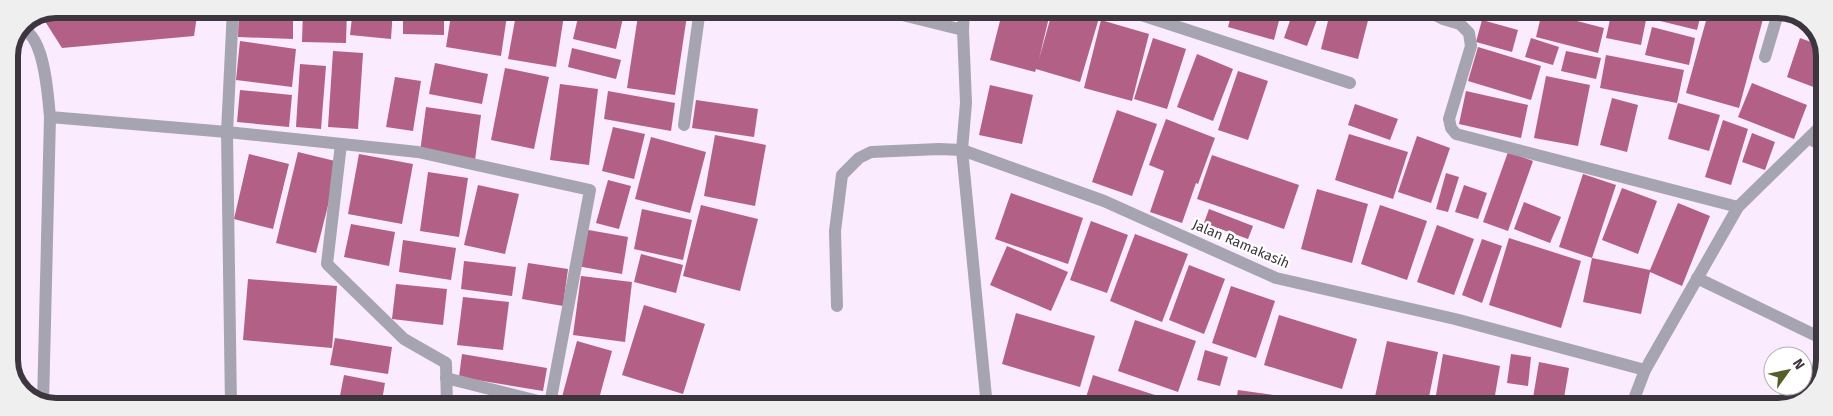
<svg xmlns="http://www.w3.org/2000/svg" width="1833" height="416" viewBox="0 0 1833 416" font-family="'Fira Sans',sans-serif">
<rect width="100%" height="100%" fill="#fbebff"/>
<g fill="#b26086">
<path d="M56 9H198L194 36 62 48 41 15Z"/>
<path d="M239 9H293V39L238 37Z"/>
<path d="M303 9H347L346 43 302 42Z"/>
<path d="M353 9H393L391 39 350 35Z"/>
<path d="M452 9H508L501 56 446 47Z"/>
<path d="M517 9H565L556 67 508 59Z"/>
<path d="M580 9H625L616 49 573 39Z"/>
<path d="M639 9H688L675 95 627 88Z"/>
<path d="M1003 9H1051L1039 59 1053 9H1070L1099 18 1080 82 1036 69 1035 72 990 60Z"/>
<path d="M1196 9H1220L1216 19 1195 12Z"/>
<path d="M1233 9H1282L1274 40 1228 27Z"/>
<path d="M1294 9H1321L1307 46 1284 38Z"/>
<path d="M1331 9H1371L1358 59 1321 49Z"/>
<path d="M1559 10H1588L1587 16Z"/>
<path d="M1612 10H1648L1641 45 1606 38Z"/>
<path d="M1658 10H1702L1697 30 1656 20Z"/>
<path d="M1709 10H1731L1763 19 1739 108 1686 93Z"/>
<path d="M1542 12 1604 28 1598 53 1536 37Z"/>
<path d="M403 13 444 15V35L403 34Z"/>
<path d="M1101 20 1149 34 1132 101 1084 88Z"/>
<path d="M1482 20 1518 30 1512 52 1476 42Z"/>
<path d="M1652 27 1695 38 1689 65 1645 55Z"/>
<path d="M1153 38 1186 49 1167 109 1134 99Z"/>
<path d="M1531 38 1559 47 1553 65 1525 57Z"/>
<path d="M1800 38 1822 46 1824 50V91L1787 77Z"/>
<path d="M240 41 296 49 292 87 236 80Z"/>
<path d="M1478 47 1541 66 1531 100 1468 81Z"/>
<path d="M572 48 621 60 616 79 568 67Z"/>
<path d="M333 51 363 53 358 129 328 127Z"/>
<path d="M1566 51 1601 58 1596 79 1561 71Z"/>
<path d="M1197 54 1233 69 1213 121 1177 107Z"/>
<path d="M1606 55 1684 70 1677 103 1600 88Z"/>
<path d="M435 63 488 74 482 104 429 94Z"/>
<path d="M300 64 326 66 321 129 296 127Z"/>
<path d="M505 68 549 77 534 149 491 140Z"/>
<path d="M1238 71 1268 81 1248 140 1218 130Z"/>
<path d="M1546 76 1590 85 1578 146 1534 138Z"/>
<path d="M395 77 421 81 413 131 386 127Z"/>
<path d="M1752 83 1807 105 1794 139 1738 117Z"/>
<path d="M560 84 598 89 589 165 550 160Z"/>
<path d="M990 85 1033 95 1022 144 979 135Z"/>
<path d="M240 90 292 95 289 127 237 122Z"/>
<path d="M608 91 675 103 671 131 604 119Z"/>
<path d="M1466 91 1528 105 1521 138 1459 124Z"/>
<path d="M1612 98 1638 105 1627 152 1600 145Z"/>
<path d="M696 100 758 109 754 137 692 128Z"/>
<path d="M1678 103 1720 115 1709 151 1668 139Z"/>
<path d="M1355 104 1398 119 1390 140 1348 125Z"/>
<path d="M426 107 481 115 475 160 420 152Z"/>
<path d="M1117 110 1157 124 1132 196 1092 182Z"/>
<path d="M1166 119 1215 138 1198 184 1196 183 1182 223 1150 212 1164 171 1149 165Z"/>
<path d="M1723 120 1748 129 1731 185 1705 177Z"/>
<path d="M613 127 645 134 634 179 602 171Z"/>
<path d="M1752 133 1775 142 1765 170 1742 162Z"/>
<path d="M1349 134 1408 152 1393 199 1335 180Z"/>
<path d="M715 135 766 145 755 206 704 196Z"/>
<path d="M1417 136 1450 148 1431 203 1398 192Z"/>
<path d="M651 137 706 152 690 213 635 199Z"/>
<path d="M298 152 339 162 316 253 276 243Z"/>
<path d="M1508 152 1533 161 1508 231 1483 222Z"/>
<path d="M249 154 289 164 273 229 234 219Z"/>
<path d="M359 154 413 164 402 224 348 214Z"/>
<path d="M1212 155 1299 185 1284 229 1197 199Z"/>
<path d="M428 172 468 178 459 237 420 231Z"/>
<path d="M1446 173 1459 177 1448 212 1436 209Z"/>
<path d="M1583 174 1616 185 1592 258 1559 247Z"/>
<path d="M608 180 631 186 619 229 596 223Z"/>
<path d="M478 185 519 194 505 254 464 245Z"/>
<path d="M1464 185 1487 193 1478 219 1455 212Z"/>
<path d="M1622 188 1657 201 1638 254 1602 240Z"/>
<path d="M1317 189 1368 204 1352 263 1301 249Z"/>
<path d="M1011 193 1083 218 1068 264 995 239Z"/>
<path d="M1524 202 1561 217 1550 243 1514 229Z"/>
<path d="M1678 203 1710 216 1682 286 1650 272 1641 314 1583 302 1592 258 1650 270Z"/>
<path d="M701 205 758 219 740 291 683 276Z"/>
<path d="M1380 205 1427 221 1407 280 1361 264Z"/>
<path d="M642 209 692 220 683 260 634 249Z"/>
<path d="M1209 209 1253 226 1248 239 1204 223Z"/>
<path d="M1091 221 1128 235 1107 293 1070 280Z"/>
<path d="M351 224 395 232 389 266 344 257Z"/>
<path d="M1437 225 1474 239 1454 295 1417 282Z"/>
<path d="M583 229 628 237 622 274 577 266Z"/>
<path d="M1135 234 1188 254 1162 322 1110 301Z"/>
<path d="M1509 238 1581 261 1561 328 1489 305Z"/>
<path d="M1482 239 1502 246 1482 303 1462 295Z"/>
<path d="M403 240 456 248 451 280 399 272Z"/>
<path d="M1007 246 1068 272 1051 311 990 285Z"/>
<path d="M641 254 683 265 676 293 634 282Z"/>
<path d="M464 261 516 267 512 296 461 289Z"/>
<path d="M528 263 568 269 563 306 522 299Z"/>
<path d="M1189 265 1225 279 1204 334 1169 320Z"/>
<path d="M581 276 632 282 625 342 573 335Z"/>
<path d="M248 279 337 286 332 348 243 340Z"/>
<path d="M396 284 447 289 443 325 392 319Z"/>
<path d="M1231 286 1275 301 1256 358 1212 343Z"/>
<path d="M463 297 509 302 503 350 457 345Z"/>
<path d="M644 305 705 324 683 394 622 375Z"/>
<path d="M1016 313 1095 336 1080 387 1002 364Z"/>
<path d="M1279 315 1357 339 1342 389 1264 365Z"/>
<path d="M1135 320 1196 341 1178 392 1118 371Z"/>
<path d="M335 338 392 347 388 374 330 365Z"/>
<path d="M577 341 612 351 597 406 562 397Z"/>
<path d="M1387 341 1438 352 1427 407 1373 406Z"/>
<path d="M1205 350 1228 357 1220 386 1197 380Z"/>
<path d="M462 354 547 368 543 391 459 377Z"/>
<path d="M1443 354 1500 366 1493 407H1434Z"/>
<path d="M1511 354 1531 357 1528 386 1507 383Z"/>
<path d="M1539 362 1569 368 1563 404 1533 398Z"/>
<path d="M344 375 385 383 381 406H338Z"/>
<path d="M1093 375 1192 407H1083Z"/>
<path d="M1238 390 1281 396 1280 407H1235Z"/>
<path d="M1197 403 1211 406V407H1196Z"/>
</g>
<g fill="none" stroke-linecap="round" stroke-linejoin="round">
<g stroke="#a5a4b0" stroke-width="12">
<path d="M878 9 963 30"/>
<path d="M964 9 963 30 966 103 962 150 987 407"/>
<path d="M1123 9 1350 83"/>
<path d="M1428 10 1429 12 1443 19 1460 24 1469 33 1471 46 1449 119 1451 128 1456 134 1738 207"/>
<path d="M20 29C45 32 48 98 50 117L227 132 418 152 590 190 550 404"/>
<path d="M1765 57 1779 10"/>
<path d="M684 125 700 9"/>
<path d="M1809 138 1824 147"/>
<path d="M341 144 327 264 404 339 446 363 447 407"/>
<path d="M1697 278 1823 339"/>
<path d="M837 306 835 231 842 175 859 158 871 152 939 149 962 150 1104 201 1276 278 1455 319 1645 370"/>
<path d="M446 378 562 407"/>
<path d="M43 404 50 117"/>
<path d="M231 406 227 132 233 9"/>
<path d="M1631 407 1645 370 1738 207 1824 123"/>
</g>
</g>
<g text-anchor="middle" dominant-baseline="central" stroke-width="5" stroke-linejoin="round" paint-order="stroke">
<g font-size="14" fill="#3e363f" stroke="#fff">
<text transform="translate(1241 244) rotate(23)">Jalan Ramakasih</text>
</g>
</g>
<path d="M0 0H1833V416H0ZM56 18H1778A38 38 0 0 1 1816 56V360A38 38 0 0 1 1778 398H56A38 38 0 0 1 18 360V56A38 38 0 0 1 56 18Z" fill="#f0eff0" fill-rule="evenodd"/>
<path fill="none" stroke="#3e363f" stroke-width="6" d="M56 18H1778A38 38 0 0 1 1816 56V360A38 38 0 0 1 1778 398H56A38 38 0 0 1 18 360V56A38 38 0 0 1 56 18Z"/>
<g transform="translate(1788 371) rotate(57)"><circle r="24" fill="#ffffff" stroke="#b2afb2"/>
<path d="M0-4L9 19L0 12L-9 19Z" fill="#555d2c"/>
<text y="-8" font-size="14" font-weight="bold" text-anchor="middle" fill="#3e363f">N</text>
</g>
</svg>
